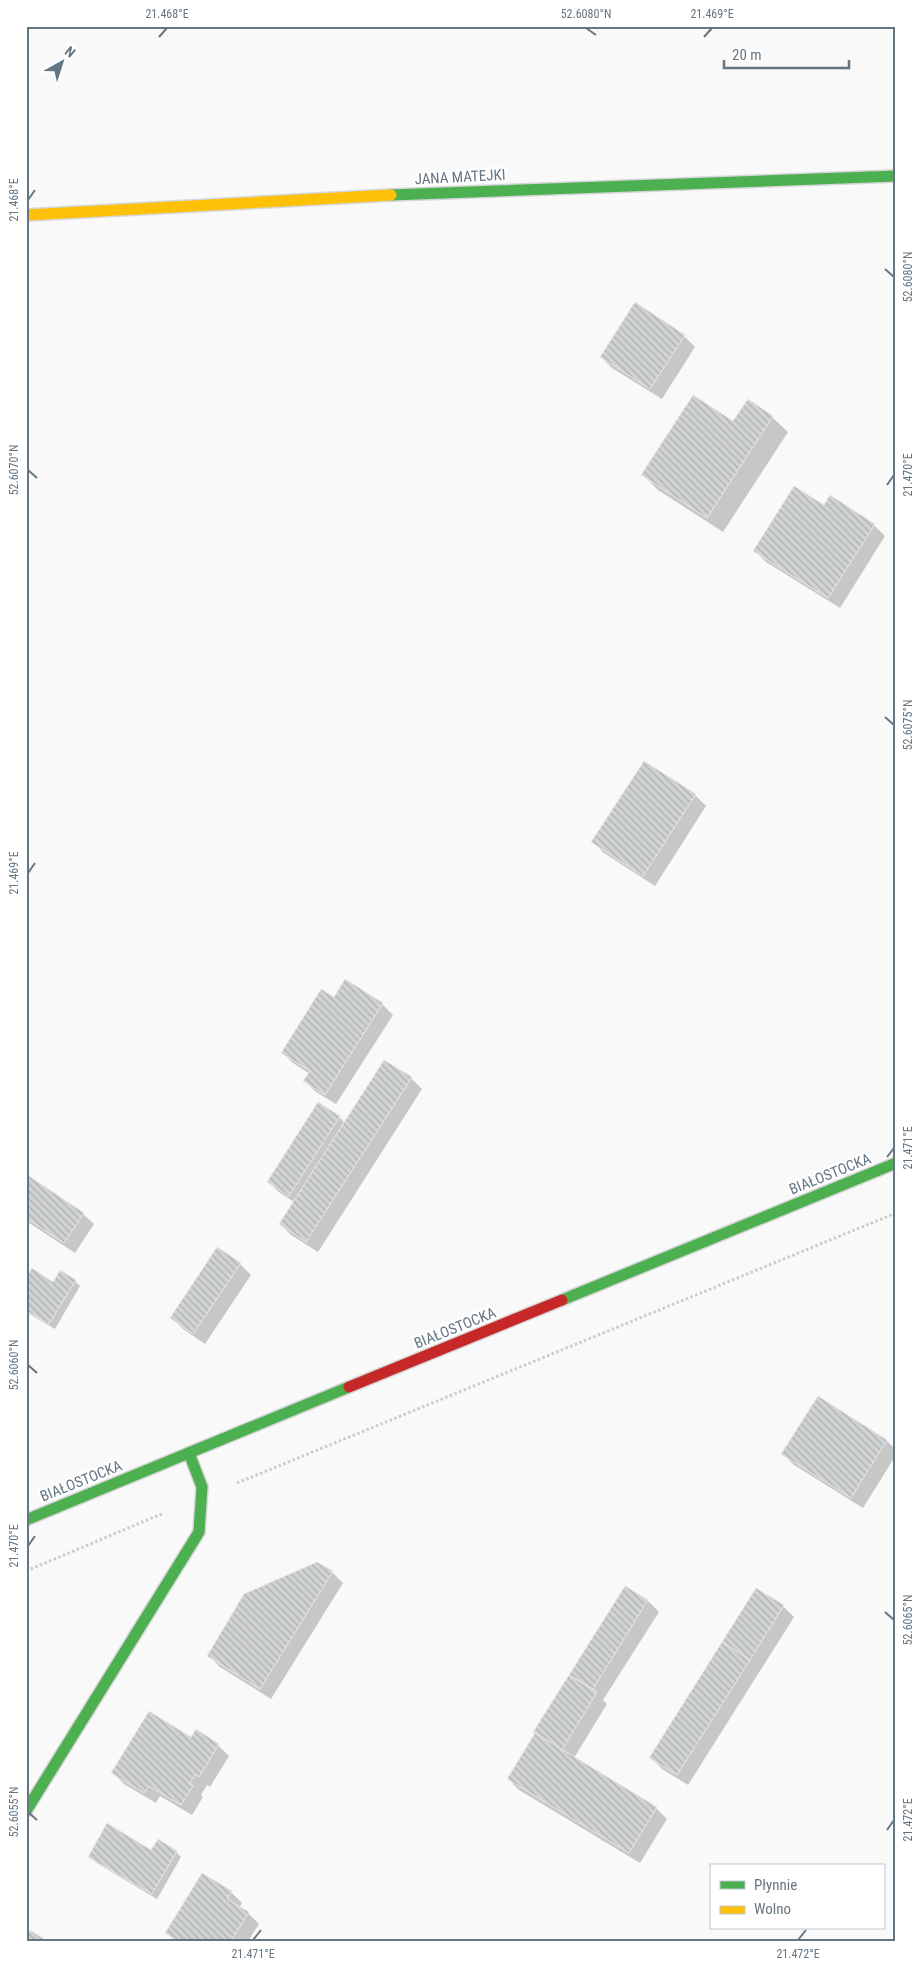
<svg xmlns="http://www.w3.org/2000/svg" width="922" height="1967" viewBox="0 0 922 1967" font-family="'Roboto Condensed',sans-serif">
<defs>
<pattern id="building-back-hatch" width="6" height="6" patternUnits="userSpaceOnUse" patternTransform="scale(1.25)"><rect width="6" height="6" fill="#d0d2d3"/><path d="M-1 5l2 2M0 0l6 6M5-1l2 2" fill="none" stroke="#acafb1"/></pattern>
</defs>
<rect width="100%" height="100%" fill="#f9f9f9"/>
<g fill="#0003">
<path d="M684 336 695 347 662 399 612 368 601 357Z"/>
<path d="M772 417 788 432 723 532 658 490 643 475 733 423Z"/>
<path d="M824 507 874 525 885 536 840 608 766 562 755 551Z"/>
<path d="M695 795 706 806 655 886 604 853 593 842Z"/>
<path d="M334 999 382 1004 393 1015 336 1104 316 1092 305 1081 310 1074 293 1063 282 1052Z"/>
<path d="M411 1078 422 1089 318 1252 291 1235 280 1224 294 1202 279 1192 268 1182 339 1117 345 1123Z"/>
<path d="M26 1176 83 1214 94 1224 75 1253 26 1221Z"/>
<path d="M240 1264 251 1275 205 1344 183 1329 172 1318Z"/>
<path d="M26 1280 53 1284 75 1281 80 1286 55 1329 26 1312Z"/>
<path d="M818 1398 887 1441 896 1450V1455L863 1508 794 1465 783 1454Z"/>
<path d="M317 1564 332 1572 343 1583 271 1699 220 1667 209 1656Z"/>
<path d="M625 1587 648 1601 659 1612 603 1700 607 1704 574 1758 656 1808 667 1819 640 1863 519 1790 508 1779 537 1733 535 1731Z"/>
<path d="M783 1606 794 1617 688 1785 662 1769 651 1758Z"/>
<path d="M191 1739 218 1745 229 1756 210 1787 207 1785 201 1795 203 1797 192 1815 160 1796 156 1803 124 1784 113 1773Z"/>
<path d="M176 1852 181 1857 157 1899 95 1862 90 1857Z"/>
<path d="M231 1892 242 1903 239 1908 248 1913 259 1924 248 1941H175L167 1933Z"/>
</g>
<g fill="url(#building-back-hatch)" stroke="#e8e8e8">
<path d="M635 302 685 335 650 389 600 357Z"/>
<path d="M693 395 733 421 748 399 773 416 707 518 641 475Z"/>
<path d="M794 486 824 505 830 495 875 524 828 598 753 551Z"/>
<path d="M644 761 696 794 643 876 591 842Z"/>
<path d="M345 979 383 1003 325 1095 303 1081 310 1071 281 1053 321 989 334 997Z"/>
<path d="M384 1060 412 1077 306 1242 279 1224Z"/>
<path d="M318 1102 340 1116 289 1196 267 1182Z"/>
<path d="M26 1174 84 1213 64 1243 26 1218Z"/>
<path d="M217 1247 241 1263 193 1334 170 1318Z"/>
<path d="M32 1268 53 1282 60 1270 76 1280 49 1324 26 1311V1277Z"/>
<path d="M818 1396 887 1440 851 1498 781 1454Z"/>
<path d="M317 1562 333 1571 260 1689 207 1656 244 1594Z"/>
<path d="M625 1586 648 1600 593 1689 569 1675Z"/>
<path d="M756 1588 784 1605 750 1660 722 1642Z"/>
<path d="M722 1642 750 1660 677 1775 649 1758Z"/>
<path d="M569 1675 597 1692 562 1750 533 1732Z"/>
<path d="M149 1711 191 1737 196 1729 219 1744 199 1777 195 1775 190 1783 193 1786 181 1805 149 1786 144 1793 111 1773Z"/>
<path d="M535 1733 657 1807 629 1853 507 1779Z"/>
<path d="M107 1823 151 1850 158 1839 177 1851 152 1894 88 1857Z"/>
<path d="M202 1873 232 1891 227 1899 249 1912 231 1941H178L165 1933Z"/>
<path d="M30 1930 47 1941H26V1936Z"/>
</g>
<g fill="none" stroke-linecap="round" stroke-linejoin="round">
<defs>
<g id="fast">
<path d="M391 195 896 176"/>
<path d="M562 1300 896 1163"/>
<path d="M26 1520 349 1387"/>
<path d="M26 1811 199 1532 202 1487 189 1453"/>
</g>
<path id="slow" d="M26 215 391 195"/>
<path id="jam" d="M349 1387 562 1300"/>
</defs>
<use href="#fast" stroke="#d5d6d7" stroke-width="14"/>
<use href="#slow" stroke="#d5d6d7" stroke-width="14"/>
<use href="#jam" stroke="#d5d6d7" stroke-width="14"/>
<g stroke="#cbcccd" stroke-width="3" stroke-dasharray="2.5 2.5" stroke-linecap="butt">
<path d="M237 1483 896 1213"/>
<path d="M26 1571 164 1513"/>
</g>
<use href="#fast" stroke="#4caf50" stroke-width="11"/>
<use href="#slow" stroke="#ffc107" stroke-width="11"/>
<use href="#jam" stroke="#c62828" stroke-width="11"/>
</g>
<path fill="none" stroke="#657683" stroke-width="2" d="M586 28 596 35M159 37 167 28M704 37 712 28M28 200 35 190M885 269 894 277M28 470 37 478M887 485 894 475M885 717 894 725M28 873 35 863M887 1157 894 1148M28 1365 37 1373M28 1546 35 1536M885 1612 894 1620M28 1812 37 1820M887 1830 894 1820M253 1940 261 1930M798 1940 806 1930"/>
<g text-anchor="middle" dominant-baseline="central" stroke-width="5" stroke-linejoin="round" paint-order="stroke">
<g font-size="15" fill="#657683" stroke="#fff">
<text transform="translate(460 177) rotate(-3)">JANA MATEJKI</text>
<text transform="translate(830 1174) rotate(-22)">BIAŁOSTOCKA</text>
<text transform="translate(455 1328) rotate(-22)">BIAŁOSTOCKA</text>
<text transform="translate(81 1481) rotate(-22)">BIAŁOSTOCKA</text>
</g>
</g>
<rect width="922" height="1967" fill="none" stroke="#ffffff" stroke-width="55"/>
<rect x="710" y="1864" width="175" height="65" fill="#ffffff" stroke="#c1c8cd"/>
<rect x="720" y="1881" width="25" height="8" fill="#4caf50" stroke="#c1c8cd"/>
<text x="754" y="1890" font-size="15" fill="#657683">Płynnie</text>
<rect x="720" y="1906" width="25" height="8" fill="#ffc107" stroke="#c1c8cd"/>
<text x="754" y="1914" font-size="15" fill="#657683">Wolno</text>
<g transform="translate(62 62) rotate(39)" stroke="#ffffff" stroke-width="4" paint-order="stroke">
<path d="M0-4L9 19L0 12L-9 19Z" fill="#657683"/>
<text y="-8" font-size="14" font-weight="bold" text-anchor="middle" fill="#657683">N</text>
</g>
<path d="M724 60v8h125v-8" fill="none" stroke="#657683" stroke-width="2.5"/>
<text x="732" y="60" font-size="15" fill="#657683" stroke="#ffffff" stroke-width="4" paint-order="stroke">20 m</text>
<rect x="28" y="28" width="866" height="1912" fill="none" stroke="#657683" stroke-width="2"/>
<g font-size="12" text-anchor="middle" fill="#657683">
<text x="167" y="18">21.468°E</text>
<text x="586" y="18">52.6080°N</text>
<text x="712" y="18">21.469°E</text>
<text transform="translate(14 200) rotate(-90)" y="4">21.468°E</text>
<text transform="translate(908 277) rotate(-90)" y="4">52.6080°N</text>
<text transform="translate(14 470) rotate(-90)" y="4">52.6070°N</text>
<text transform="translate(908 475) rotate(-90)" y="4">21.470°E</text>
<text transform="translate(908 725) rotate(-90)" y="4">52.6075°N</text>
<text transform="translate(14 873) rotate(-90)" y="4">21.469°E</text>
<text transform="translate(908 1148) rotate(-90)" y="4">21.471°E</text>
<text transform="translate(14 1365) rotate(-90)" y="4">52.6060°N</text>
<text transform="translate(14 1546) rotate(-90)" y="4">21.470°E</text>
<text transform="translate(908 1620) rotate(-90)" y="4">52.6065°N</text>
<text transform="translate(14 1812) rotate(-90)" y="4">52.6055°N</text>
<text transform="translate(908 1820) rotate(-90)" y="4">21.472°E</text>
<text x="253" y="1958">21.471°E</text>
<text x="798" y="1958">21.472°E</text>
</g>
</svg>
